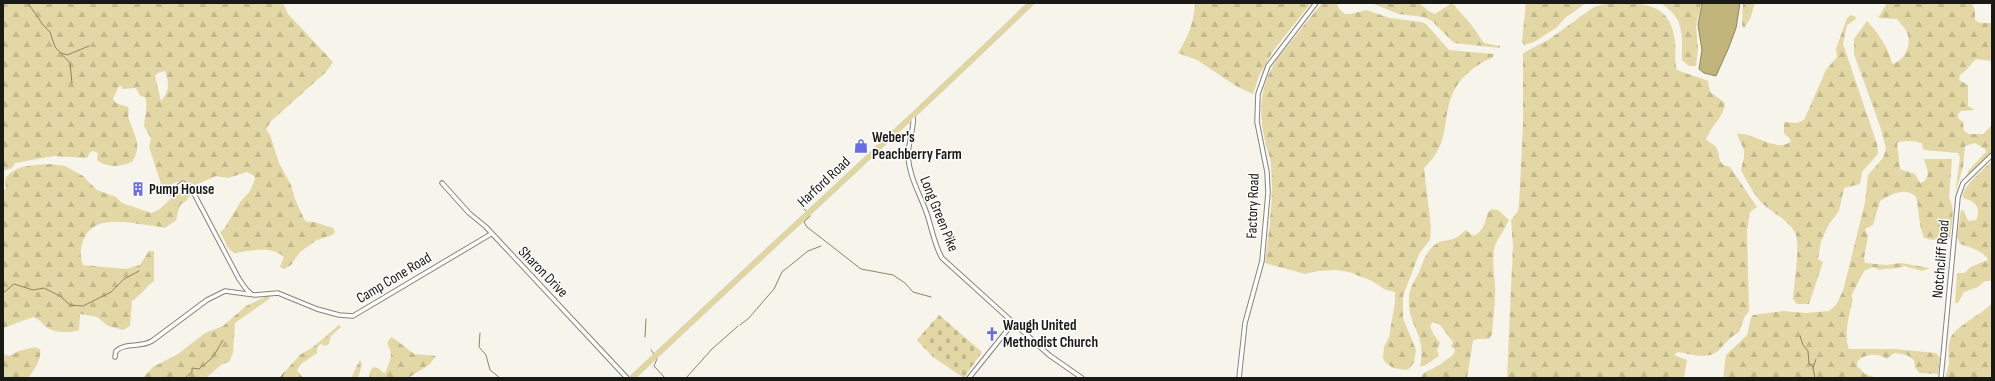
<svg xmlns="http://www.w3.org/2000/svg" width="1995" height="381" viewBox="0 0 1995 381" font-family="'Sofia Sans Condensed',sans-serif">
<defs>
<pattern id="forest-firs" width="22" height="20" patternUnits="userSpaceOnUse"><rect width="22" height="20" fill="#e3d8a5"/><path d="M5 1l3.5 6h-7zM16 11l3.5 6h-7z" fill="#c2b98d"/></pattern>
<pattern id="cemetery-stones" width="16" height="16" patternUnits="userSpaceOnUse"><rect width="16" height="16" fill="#e3d8a5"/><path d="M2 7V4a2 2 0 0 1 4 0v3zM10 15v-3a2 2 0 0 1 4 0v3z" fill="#c2b98d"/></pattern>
</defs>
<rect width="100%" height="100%" fill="#f6f4eb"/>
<g fill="url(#forest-firs)" fill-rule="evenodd">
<path d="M3 3H283L288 14 333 62 326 72 271 121 266 129 270 135 279 163 291 185 295 199 304 219 307 222C317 221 324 226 333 228L335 232 332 235 317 240 300 252 291 265 284 269 280 267 284 257C271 245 250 251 234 253L229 249 220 232 224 229 241 201 250 191 255 179 254 176 247 172 228 178 216 176 195 185C179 177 180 183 165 186L161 184 149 147 151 138 144 126C145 116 148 106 145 97L140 96 136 88 122 89V86H119L113 99 116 103 128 107C130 111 127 115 129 119 134 135 143 146 132 162 121 167 107 168 97 160L98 153 93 151 90 152 87 158 54 156 15 163 12 168 3 171ZM165 71C169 83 170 91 161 101L155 76 158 73Z"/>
<path d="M1195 3H1311L1273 51 1259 76 1253 94 1236 86 1197 60 1178 53C1188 37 1194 23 1195 3Z"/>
<path d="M1322 3H1337L1339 9 1345 14H1351L1366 10 1390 18 1421 22 1426 24 1449 50 1494 54C1493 59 1489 59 1485 61 1473 67 1463 76 1456 87 1439 116 1454 140 1424 168L1431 227 1430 240 1419 254 1403 296V318L1416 350 1414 362 1409 369 1406 370 1393 368 1385 362 1383 358 1384 347 1389 337 1395 302V292L1386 290 1372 281 1349 272 1335 270 1318 271 1305 274 1265 263C1269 231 1274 196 1271 165 1271 157 1266 149 1265 141 1258 111 1260 86 1277 59Z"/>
<path d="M1371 3H1419L1430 12 1435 14 1452 3 1470 23 1484 43 1500 46V48L1454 43 1432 21 1424 17 1399 14Z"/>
<path d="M1526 3H1586L1565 18 1556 28 1534 42 1524 45 1522 41Z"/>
<path d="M1608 3C1642 3 1671 1 1675 42 1676 52 1674 61 1677 70L1708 81 1710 92 1725 103C1724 117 1711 126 1706 139 1709 143 1714 144 1716 147 1722 156 1715 164 1730 167L1757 207 1750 212 1747 231 1749 311 1744 318 1739 332C1730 337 1725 344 1718 351 1708 360 1690 354 1678 352L1674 355 1687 360 1684 378H1507L1513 245 1511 220 1518 211 1519 205 1523 126V53L1548 40 1594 7Z"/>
<path d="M1660 3H1701L1696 26 1698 49 1696 66H1689L1682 60C1682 34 1685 18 1660 3Z"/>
<path d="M1743 3H1755L1750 19 1744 28 1742 25Z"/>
<path d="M1887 3H1972L1975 11V20L1980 23H1992V61L1976 59C1970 64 1967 71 1960 75L1959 80 1968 85V106L1975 110 1961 111 1958 114V118L1963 122 1964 131 1969 134H1983L1992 125V152L1966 177 1969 170 1986 152 1985 149 1975 143 1965 146 1963 167 1955 194 1960 158 1958 153 1925 150 1923 149 1922 143C1916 141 1903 140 1897 143L1900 169 1915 174 1920 183 1923 182C1932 174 1926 168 1924 159H1952L1949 198C1956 209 1951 225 1950 237L1946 239 1940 235 1934 240 1924 238C1919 228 1919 209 1916 197 1906 186 1890 195 1880 201L1873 225 1865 229 1868 236 1864 258 1865 263 1886 265 1901 263 1930 268 1922 271 1904 266C1896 270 1888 267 1880 270L1873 267 1864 271 1851 296 1853 298C1850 312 1843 336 1849 349H1894L1936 353 1940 358 1938 374 1919 373 1915 367 1914 360 1907 355 1894 353 1887 359C1878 353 1865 353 1857 362V366L1865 374 1877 378H1723L1726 355 1747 335 1751 318 1753 315 1783 311 1806 313 1829 311 1836 305 1843 291 1865 203 1868 175 1883 158 1886 149 1881 129 1854 54V39L1867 21C1878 33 1889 48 1892 64 1905 61 1912 45 1907 32 1905 28 1900 23 1897 19L1878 18Z"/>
<path d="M1851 15 1856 17 1855 20 1847 25 1843 44 1877 144 1878 154 1862 172 1860 184 1844 188 1839 211 1829 224 1821 241 1818 259 1823 262 1809 304H1797L1793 299C1794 284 1800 247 1796 235 1791 221 1772 213 1762 203 1753 193 1747 182 1741 170L1744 157V150L1737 134C1754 132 1775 153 1790 142L1791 140 1784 133V122L1797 123 1804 120 1826 70 1837 57 1836 49 1847 18Z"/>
<path d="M1992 161V281H1985L1978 287 1964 292 1958 303H1955L1957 273H1965L1970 267 1988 260C1985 252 1968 246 1960 244L1957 236 1961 210 1964 211 1968 221 1976 220C1982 208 1975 201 1963 198 1960 188 1985 168 1992 161Z"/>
<path d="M50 164 65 166 83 176 97 190 116 197 122 203 151 213C166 210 172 189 189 191L190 195 186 201 180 205 176 220 165 228C159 226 153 226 146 225 125 222 92 215 83 241 80 251 80 256 83 265L126 269 140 265 149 251H154V281C145 288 141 295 132 301L130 326 123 330 108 326 97 317 80 314 79 330C72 333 55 333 48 328 42 324 40 319 33 317L3 328V191L6 188 5 180C12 165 35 165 50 164Z"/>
<path d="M1492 209 1498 210 1509 220C1505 228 1501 234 1497 241 1491 252 1494 273 1495 285 1496 301 1493 318 1492 334L1489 339H1477L1473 341 1467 378H1421C1424 370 1430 371 1436 367 1442 364 1446 359 1452 356L1455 351 1454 348 1451 347 1453 342 1440 325 1433 322 1430 326 1434 335 1440 343 1437 350 1439 356 1424 366H1420C1427 333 1407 326 1409 298 1409 288 1416 279 1420 270 1423 261 1427 250 1436 244 1441 240 1447 241 1453 239 1457 238 1462 233 1466 230L1473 236C1484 232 1485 222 1488 212Z"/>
<path d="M267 296H270L269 299 235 323 233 353 229 362 222 364 206 378H143L153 367 178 354 205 333 223 326 246 306Z"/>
<path d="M1992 303V378H1945C1946 373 1949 368 1949 363 1949 355 1947 345 1951 337 1958 325 1981 315 1992 303Z"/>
<path d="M339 325 341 327 331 336 329 344 325 346 320 344 317 349V353L301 364 297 370 303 378H279L301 354 312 348Z"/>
<path d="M392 337 414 354 436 356 430 364 408 378H369L370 372 373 367 378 368 385 374C387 368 391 360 391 354 391 347 383 343 392 337Z"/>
<path d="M35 347 40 349C42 360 34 370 28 378H3V354L9 356 19 351Z"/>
<path d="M360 360 362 364 358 378H351Z"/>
</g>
<path fill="url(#cemetery-stones)" d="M939 315 982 352 964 378 933 357 917 340Z"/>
<path fill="#c0b47a" stroke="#8e865c" d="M1702 3H1740L1736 28 1729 47 1716 76 1704 73 1699 69 1702 50 1698 25Z"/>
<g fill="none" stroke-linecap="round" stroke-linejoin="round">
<g stroke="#8e865c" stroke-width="1">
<path d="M28 3 43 25 50 32 55 47 70 63 72 83"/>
<path d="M62 53 67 55 89 46"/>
<path d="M804 209 806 211"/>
<path d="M810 216 804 222 807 227 861 269 893 275 905 283 913 292 931 297"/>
<path d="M3 293 14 284 33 290 44 288 60 296 70 305 83 306 111 292 124 279 139 271"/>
<path d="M740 325 748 319 774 289 782 272 808 251 821 246"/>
<path d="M480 333 479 347 486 355 490 370 500 378"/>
<path d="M1800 336 1803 345 1808 351 1809 364 1813 365V368"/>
<path d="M645 337 646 319"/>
<path d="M651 350 654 354"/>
<path d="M657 359 654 366 665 378"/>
<path d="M185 378 192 372V368L199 369 213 357 223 340"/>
<path d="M281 378 284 373"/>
<path d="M686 378 712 349 738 326"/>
<path d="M1815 378 1813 368 1816 359"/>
</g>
<defs>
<g id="minor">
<path d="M913 116C915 125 908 144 908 155 909 177 920 194 927 214 932 229 934 244 942 258L1049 355 1082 378"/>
<path d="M442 183 469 213 486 227 627 378"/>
<path d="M170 193 183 183 191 188 239 279 246 289 251 294"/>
<path d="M115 357 116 351C126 342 140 348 152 341L207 300 225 291 255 295 278 293 317 309 339 315 353 316 491 234"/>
<path d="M969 378 1013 323"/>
<path d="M1239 378 1245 323 1262 261 1268 193 1267 172 1257 122 1258 94 1268 66 1316 3"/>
<path d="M1941 378 1958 197 1963 183 1992 155"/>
</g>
<path id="major" d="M632 378C765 252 900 130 1031 3"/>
</defs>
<use href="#minor" stroke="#84837a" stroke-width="5.5"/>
<use href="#major" stroke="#d1d1d0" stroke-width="6"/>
<use href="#minor" stroke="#fff" stroke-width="3.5"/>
<use href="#major" stroke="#e2d69b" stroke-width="4.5"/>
</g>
<defs>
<symbol id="shop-bare" viewBox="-9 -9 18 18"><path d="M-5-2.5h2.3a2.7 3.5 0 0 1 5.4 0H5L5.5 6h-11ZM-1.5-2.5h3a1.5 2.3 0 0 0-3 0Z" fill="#686ce6" stroke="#fff" stroke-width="2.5" paint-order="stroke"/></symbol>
<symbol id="building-bare" viewBox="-9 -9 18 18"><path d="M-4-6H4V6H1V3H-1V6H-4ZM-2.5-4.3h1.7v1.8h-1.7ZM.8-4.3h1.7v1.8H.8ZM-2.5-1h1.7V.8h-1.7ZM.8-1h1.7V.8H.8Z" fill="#686ce6" stroke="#fff" stroke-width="2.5" paint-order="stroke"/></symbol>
<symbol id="church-bare" viewBox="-9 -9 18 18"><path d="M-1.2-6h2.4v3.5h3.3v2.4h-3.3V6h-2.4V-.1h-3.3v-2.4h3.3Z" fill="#686ce6" stroke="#fff" stroke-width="2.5" paint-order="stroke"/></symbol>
</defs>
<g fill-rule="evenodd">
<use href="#shop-bare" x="851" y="136" width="20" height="20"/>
<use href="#building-bare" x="128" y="179" width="20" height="20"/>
<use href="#church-bare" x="982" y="324" width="20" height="20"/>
</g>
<g text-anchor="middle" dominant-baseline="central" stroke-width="3" stroke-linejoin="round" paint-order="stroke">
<g font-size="15" font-weight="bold" fill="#191915" stroke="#fff" text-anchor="start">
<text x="872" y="137">Weber's<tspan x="872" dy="17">Peachberry Farm</tspan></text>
<text x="149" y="189">Pump House</text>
<text x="1003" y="325">Waugh United<tspan x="1003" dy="17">Methodist Church</tspan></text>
</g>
<g font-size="15" fill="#191915" stroke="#fff">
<text transform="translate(824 182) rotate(-43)">Harford Road</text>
<text transform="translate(1253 206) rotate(-88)">Factory Road</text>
<text transform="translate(939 214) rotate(68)">Long Green Pike</text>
<text transform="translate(1941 259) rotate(-85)">Notchcliff Road</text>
<text transform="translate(543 272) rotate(46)">Sharon Drive</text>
<text transform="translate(394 278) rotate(-31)">Camp Cone Road</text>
</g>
</g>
<rect width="1995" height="381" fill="none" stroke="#191915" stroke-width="8"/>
</svg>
